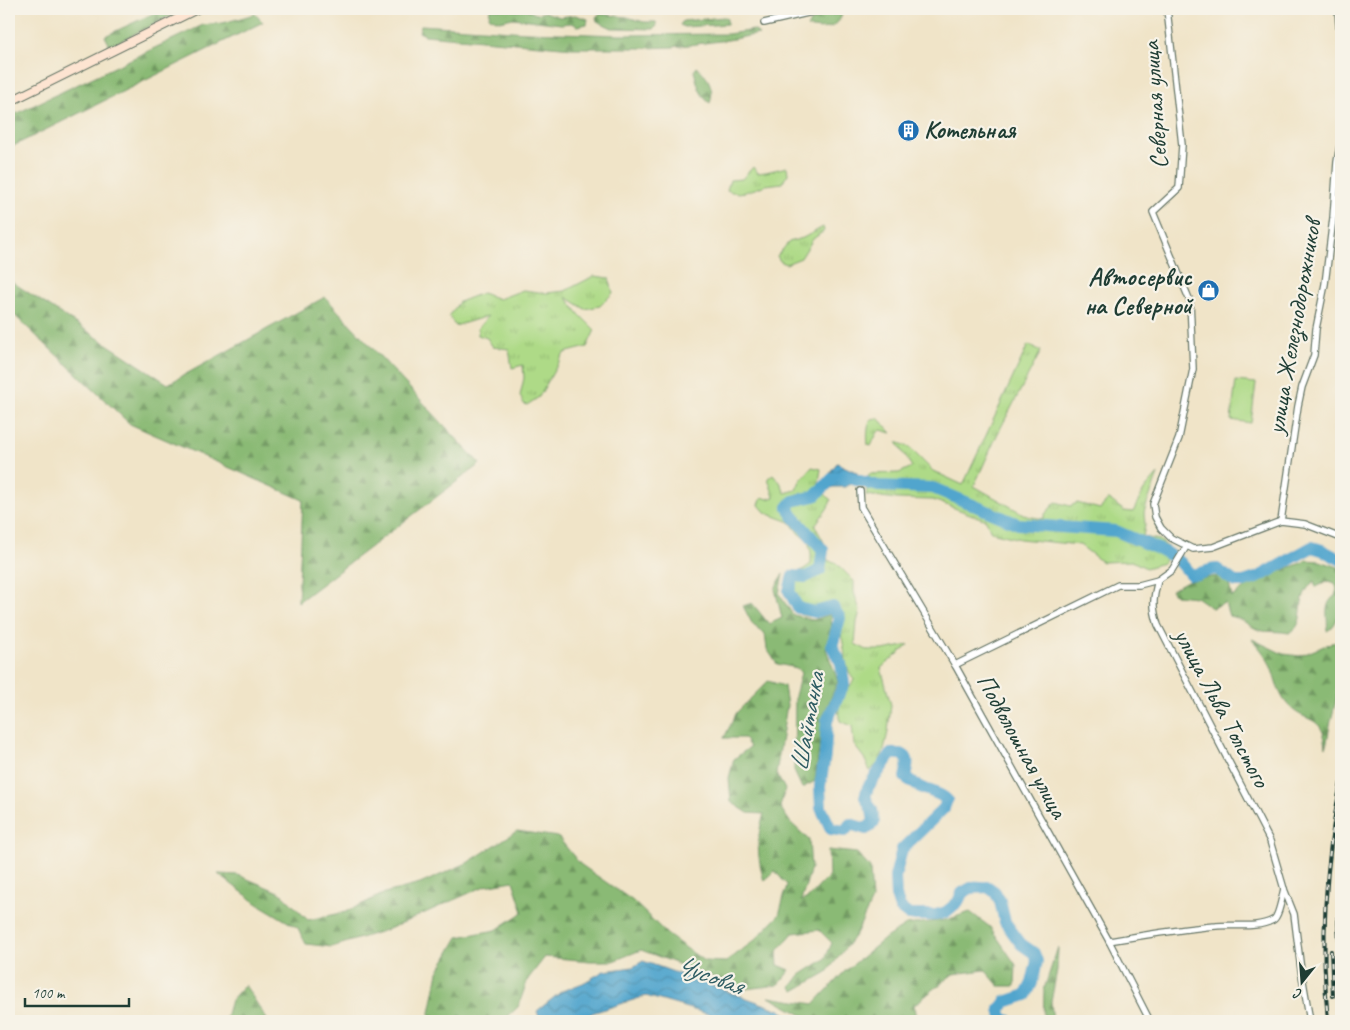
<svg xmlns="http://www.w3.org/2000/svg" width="1350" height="1030" viewBox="0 0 1350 1030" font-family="Caveat,sans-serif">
<defs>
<pattern id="grass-tufts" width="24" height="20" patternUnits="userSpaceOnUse" patternTransform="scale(1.25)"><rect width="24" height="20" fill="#aeda87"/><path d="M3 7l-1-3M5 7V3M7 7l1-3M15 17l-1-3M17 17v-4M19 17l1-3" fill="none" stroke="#95bc75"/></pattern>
<pattern id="forest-firs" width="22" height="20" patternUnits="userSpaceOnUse" patternTransform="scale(1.25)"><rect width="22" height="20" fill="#8aba74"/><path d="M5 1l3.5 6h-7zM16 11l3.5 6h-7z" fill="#709860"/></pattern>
<pattern id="water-waves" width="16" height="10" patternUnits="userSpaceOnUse" patternTransform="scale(1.25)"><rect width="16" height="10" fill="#51a5cd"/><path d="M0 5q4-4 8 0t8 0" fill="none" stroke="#4388a7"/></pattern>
</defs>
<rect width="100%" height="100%" fill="#f7f3e8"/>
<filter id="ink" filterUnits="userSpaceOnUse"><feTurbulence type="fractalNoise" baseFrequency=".02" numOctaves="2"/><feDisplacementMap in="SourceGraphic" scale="10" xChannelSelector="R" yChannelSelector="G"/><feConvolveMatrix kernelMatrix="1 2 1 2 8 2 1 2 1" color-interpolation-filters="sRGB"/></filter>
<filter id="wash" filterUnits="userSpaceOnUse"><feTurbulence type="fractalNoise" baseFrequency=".0096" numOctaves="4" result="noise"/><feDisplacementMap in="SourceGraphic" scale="20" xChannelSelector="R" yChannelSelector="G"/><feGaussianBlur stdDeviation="1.12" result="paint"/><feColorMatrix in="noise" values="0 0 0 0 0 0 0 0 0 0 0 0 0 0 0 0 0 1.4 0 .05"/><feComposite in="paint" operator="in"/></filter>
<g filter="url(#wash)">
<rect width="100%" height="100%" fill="#f0e4c8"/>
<g fill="url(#grass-tufts)" stroke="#668c5e">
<path d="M753 167 758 173 766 172 787 167 788 174 782 183C777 184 771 184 766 185 753 189 740 197 727 190L730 180 742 179Z"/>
<path d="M823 227 824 231 813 239 801 258 786 264 780 261 777 256 789 242 803 238Z"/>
<path d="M594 276 609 278 613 293 600 306 585 309 566 297 579 314 595 330 587 347 564 353 539 397 527 405 524 404 520 396 524 378 523 365 512 368 509 349 493 347 487 338 478 335V328L488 316 455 326 449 316 459 302 482 293 499 299 523 290 546 293 565 291Z"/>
<path d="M1028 345 1041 351 997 435 974 486 1027 516 1043 519 1045 514 1056 502 1070 506 1077 503 1100 509 1109 499 1124 511 1133 512 1144 490 1158 474 1144 512 1145 525 1143 537 1160 540 1171 550 1163 563 1146 568 1132 561 1102 562 1080 545 1020 539 991 532 986 520 933 500 897 499 866 495 869 474 899 473 912 467 897 442 909 447 933 471 963 485Z"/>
<path d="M878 418 892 433 881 430 877 433 871 446 868 445C867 436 867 427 871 419Z"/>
<path d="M812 467 821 469 818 487 831 500C828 511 820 516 815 526L826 546 828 561 835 562 854 581V592L860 611 857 622 855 644 867 650H883L909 645 881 668 891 705 888 732 884 749 880 761 870 771 864 758 854 745 852 726 840 721C835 704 845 694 854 680 852 676 848 671 847 666 843 649 843 625 831 612 809 619 794 620 787 594 786 588 785 585 788 579 792 572 795 574 801 571 804 569 808 566 811 564V553L808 540 799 534 790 522 766 513 759 505 762 497 768 499 774 497 768 478 773 474 780 482 785 493 796 490 800 481Z"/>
</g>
<g fill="url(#forest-firs)" stroke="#547c54">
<path d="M163 9H184L110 46 105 36Z"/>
<path d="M490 9H505L517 11 525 9 536 14 545 12 560 17 575 15 588 19 587 24 578 26 572 23 561 24 513 18 499 21 489 17Z"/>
<path d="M255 14 263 22 9 148V117L203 25 223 23Z"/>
<path d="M599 14 627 17 644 22H656L657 26 654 29 612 28 597 21 596 17Z"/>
<path d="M842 14C837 31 821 30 807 27 814 15 829 15 842 14Z"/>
<path d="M724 17 727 19V24L685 27 680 25 683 21Z"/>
<path d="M421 25 527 32 620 35 728 34 754 30 759 34 728 40 673 47 644 48H573L425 35 419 32Z"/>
<path d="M697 67C708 76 715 89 710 103 700 97 697 82 694 71Z"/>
<path d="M9 280 168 384 325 297 480 464 298 602 303 500 130 424 9 310Z"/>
<path d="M1306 560 1320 561 1341 568C1341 585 1345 622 1327 631 1329 619 1322 604 1335 596L1337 589 1335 583 1329 581 1316 587 1314 581C1309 586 1305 591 1303 598 1299 610 1304 626 1289 633 1280 631 1271 632 1262 631 1250 628 1242 617 1229 616L1225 603 1212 608 1196 597 1175 595 1171 590 1187 581 1218 576 1228 580 1232 597 1247 586 1265 579 1273 573 1302 563Z"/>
<path d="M783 574 779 594 793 615 813 620 831 614 832 631 826 649 838 681 823 717 815 781 802 788 794 771 795 696 801 673 797 668 777 664 767 649 765 634 753 625 743 606 752 603 769 624 782 618 775 589Z"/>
<path d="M1252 639 1283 654 1300 656 1341 639V680L1330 725 1326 747C1323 712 1305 725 1287 704 1276 691 1275 671 1266 657 1262 650 1256 645 1252 639Z"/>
<path d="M768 681 784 686 787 705 776 774 785 789 780 807 790 822 809 840 811 868 801 901 808 898 829 876 828 850 857 853 870 868 872 900 856 934 827 972 794 991 791 987 800 975 825 959 832 943 819 930 793 933 777 952 778 965 790 970 778 985 745 989 641 950 613 961H590L545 957 528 979 518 1007 503 1021H422L429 1018 438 972 458 937 496 930 523 912 513 881 485 886 389 929 332 947 306 944 298 928 258 904 218 874 238 875 281 893 308 920 346 912 385 893 420 884 467 863 517 831 558 837 580 864 633 901 668 935 704 961 726 962 755 940 779 915 787 885 775 871 764 881C757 856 756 838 764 814L748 813 731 802 729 778 734 759 750 747 744 738H724L737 712Z"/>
<path d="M970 912 990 927 1016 965 1015 986H999L985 970 953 974 914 1005 916 1021H808L804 1016 769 997 814 1004 844 972 887 937 906 925 946 920Z"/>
<path d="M1058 947 1057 970 1051 1002 1053 1021H1043L1044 989Z"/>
<path d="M245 985 268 1021H225L231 1000Z"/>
</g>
<path fill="#aeda87" stroke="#668c5e" d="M1236 381 1256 383 1251 423 1231 420Z"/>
<g fill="url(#water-waves)" stroke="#387180">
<path d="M837 463 856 472 861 478 859 484 853 483 845 487H833L824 492H819L834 472H830Z"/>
<path d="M643 961 780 1010 796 1021H725L708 1014 646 996 592 1013 580 1021H533L539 1017 537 1011 562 991 583 983 604 971 633 967Z"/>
</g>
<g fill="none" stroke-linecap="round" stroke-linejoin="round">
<path stroke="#51a5cd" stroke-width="12" d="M1010 1021 1002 1018 1000 1009 1005 1002 1026 995 1032 983 1037 961 1034 953 1021 944 1005 922 1000 901 995 892 988 887 971 888 962 893 958 902 946 912 936 915H909L900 908 896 896 895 877 902 849 944 808 947 800C939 792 930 792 920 787 914 784 910 780 905 777 909 762 911 752 891 754L868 787 865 797 872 810 874 822 866 829 850 824 845 831 831 829 821 808 820 786 825 755 827 721 844 684 841 663 832 646 840 618 833 607 815 612 798 608 789 591 793 576 806 577 820 570 823 550 792 515 788 507 793 501 815 496 833 478 842 476 878 486 933 488 1018 524 1116 531 1165 552 1181 563 1190 574C1200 576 1207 569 1217 569L1235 582H1244L1259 577 1312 547 1322 550 1341 560"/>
</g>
</g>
<g filter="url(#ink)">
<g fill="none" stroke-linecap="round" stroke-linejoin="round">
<defs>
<g id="street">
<path d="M1167 9 1182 145 1179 188 1153 212 1190 301 1193 369 1179 438 1153 504 1155 517 1161 528 1171 538 1193 549 1213 547 1281 521 1305 524 1341 538"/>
<path d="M1338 9 1341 58"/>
<path d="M764 23 825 9"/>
<path d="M860 491 861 507 955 665 1109 941 1150 1021"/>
<path d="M1281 521 1298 406 1302 387 1314 355 1316 329 1325 284 1333 218 1337 162 1341 140"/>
<path d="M1158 580 1172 570 1186 547"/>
<path d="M955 665 1118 585H1139L1158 580C1153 599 1152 606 1158 625L1270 841 1284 889 1294 914 1301 970 1310 1021"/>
<path d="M1109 941C1145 935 1180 929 1216 926 1234 924 1256 929 1273 920 1279 917 1282 896 1284 889"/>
</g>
<path id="secondary" d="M9 102 197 9"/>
</defs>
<use href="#street" stroke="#687768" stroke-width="8"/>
<use href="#secondary" stroke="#687768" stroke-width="10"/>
<use href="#street" stroke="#fff" stroke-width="5.5"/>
<use href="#secondary" stroke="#fde4d1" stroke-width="8"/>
<defs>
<g id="rail">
<path d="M1341 866 1338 923 1341 977"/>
<path d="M1331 951 1333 996"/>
<path d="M1328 1021C1320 939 1325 863 1341 782"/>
</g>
</defs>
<use href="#rail" stroke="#1f3d34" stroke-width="4"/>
<use href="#rail" stroke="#f7f3e8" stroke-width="2" stroke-dasharray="5.5" stroke-linecap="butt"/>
</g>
</g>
<defs>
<symbol id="building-disc" viewBox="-11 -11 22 22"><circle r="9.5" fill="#1f6fb2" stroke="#f7f3e8"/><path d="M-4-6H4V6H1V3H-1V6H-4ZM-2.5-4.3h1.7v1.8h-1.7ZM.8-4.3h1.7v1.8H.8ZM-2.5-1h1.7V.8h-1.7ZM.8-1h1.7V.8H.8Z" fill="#fff"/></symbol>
<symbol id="shop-disc" viewBox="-11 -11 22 22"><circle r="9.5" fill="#1f6fb2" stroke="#f7f3e8"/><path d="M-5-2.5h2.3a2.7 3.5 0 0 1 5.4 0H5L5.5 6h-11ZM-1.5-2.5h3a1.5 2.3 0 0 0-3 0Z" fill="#fff"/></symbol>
</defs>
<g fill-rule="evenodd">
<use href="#building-disc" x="896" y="118" width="25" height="25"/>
<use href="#shop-disc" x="1196" y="278" width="25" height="25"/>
</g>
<g text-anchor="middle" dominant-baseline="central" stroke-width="4.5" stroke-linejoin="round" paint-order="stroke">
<g font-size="25" fill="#1f3d34" stroke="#f7f3e8">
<text transform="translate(1155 105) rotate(-94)">Северная улица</text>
<text transform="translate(1294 327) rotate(-80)">улица Железнодорожников</text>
<text transform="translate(1222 708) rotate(62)">улица Льва Толстого</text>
<text transform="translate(1022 746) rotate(61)">Подволошная улица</text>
</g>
<g font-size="25" font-weight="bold" fill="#1f3d34" stroke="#f7f3e8" text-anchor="start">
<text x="924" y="130">Котельная</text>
<text x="1192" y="277" text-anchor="end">Автосервис<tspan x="1192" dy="29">на Северной</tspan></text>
</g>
<g font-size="26" font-style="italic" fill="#2e5c62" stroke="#f7f3e8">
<text transform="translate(807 722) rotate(-80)">Шайтанка</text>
<text transform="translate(710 975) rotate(20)">Чусовая</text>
</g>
</g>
<rect width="1350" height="1030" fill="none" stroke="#f7f3e8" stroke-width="30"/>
<g transform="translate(1302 982) rotate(197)" stroke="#f7f3e8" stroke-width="4" paint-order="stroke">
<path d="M0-4L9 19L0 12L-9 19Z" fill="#1f3d34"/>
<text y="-8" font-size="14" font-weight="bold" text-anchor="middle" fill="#1f3d34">С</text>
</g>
<path d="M25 998v8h104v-8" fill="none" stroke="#1f3d34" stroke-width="2.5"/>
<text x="32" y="998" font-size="15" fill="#1f3d34" stroke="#f7f3e8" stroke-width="4" paint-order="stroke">100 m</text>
</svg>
